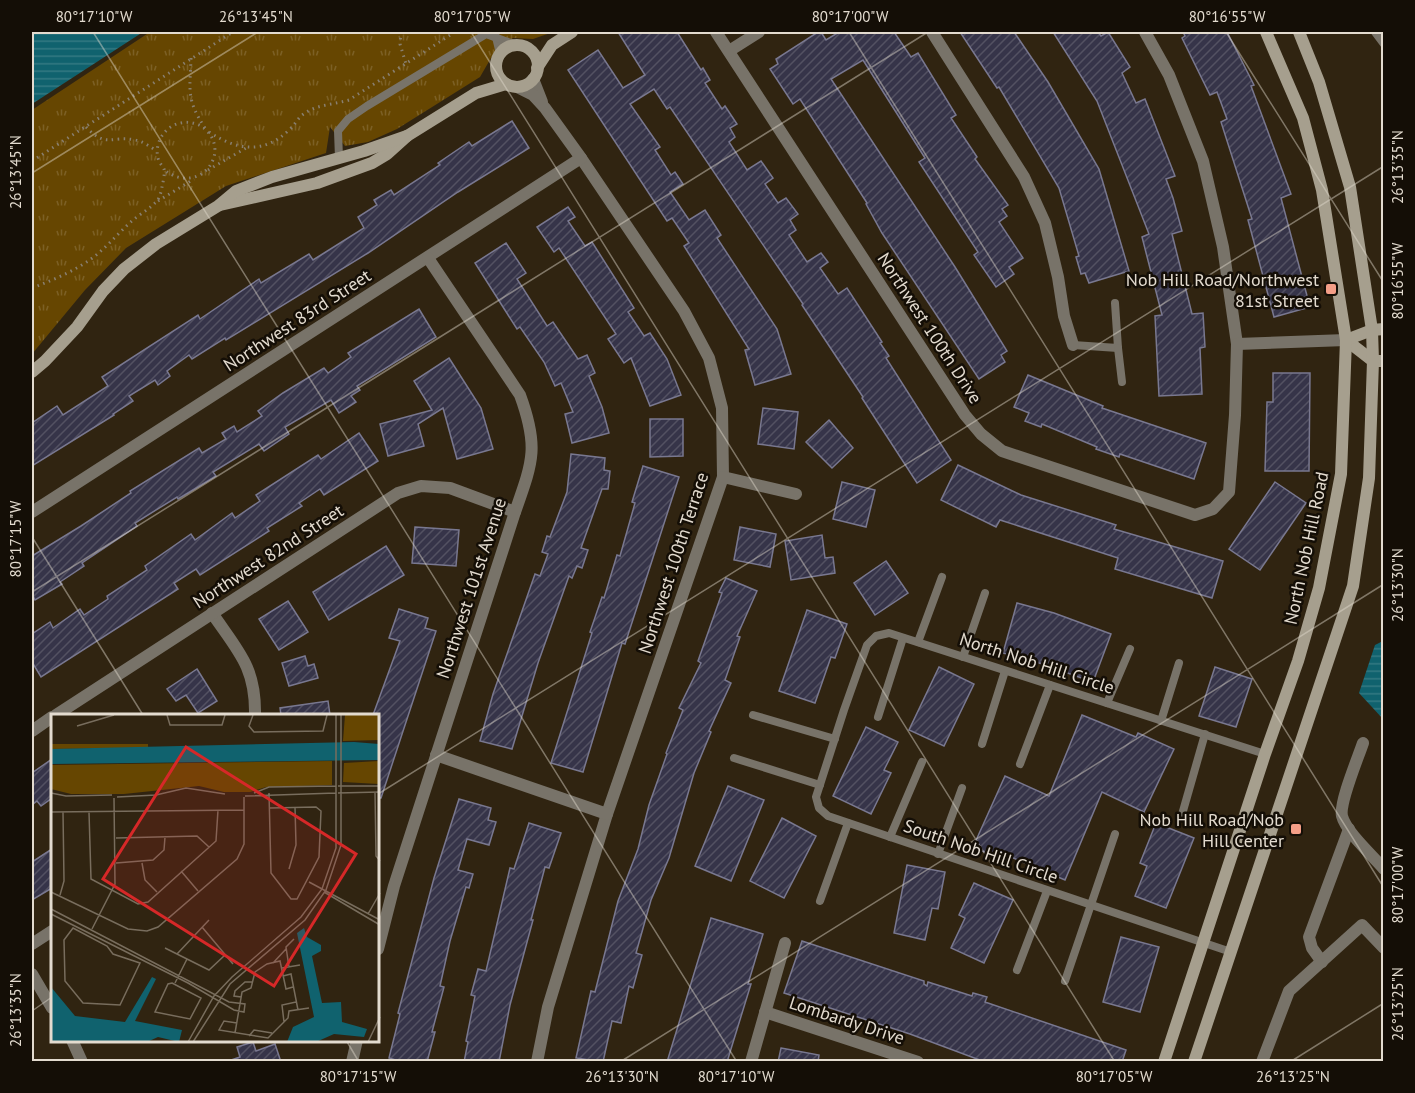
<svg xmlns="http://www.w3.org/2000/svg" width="1415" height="1093" viewBox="0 0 1415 1093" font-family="'PT Sans',sans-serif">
<defs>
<pattern id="grass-tufts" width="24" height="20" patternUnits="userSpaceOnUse" patternTransform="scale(1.5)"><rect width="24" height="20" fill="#664601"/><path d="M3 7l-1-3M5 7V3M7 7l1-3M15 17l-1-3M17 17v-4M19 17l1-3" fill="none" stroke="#7c6025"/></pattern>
<pattern id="water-rules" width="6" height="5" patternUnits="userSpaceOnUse" patternTransform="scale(1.5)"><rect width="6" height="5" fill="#10626e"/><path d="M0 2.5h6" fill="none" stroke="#337882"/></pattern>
<pattern id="building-hatch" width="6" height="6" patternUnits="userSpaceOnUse" patternTransform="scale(1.5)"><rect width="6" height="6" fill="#363449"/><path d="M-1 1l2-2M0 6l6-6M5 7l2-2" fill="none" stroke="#535162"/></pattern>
</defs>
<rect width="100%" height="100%" fill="#302411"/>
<path fill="url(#grass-tufts)" d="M150 32H553L533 39 513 38 495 51 480 77 397 129 368 142 345 146 330 127 326 153 226 186 126 248 85 290 32 354V110Z"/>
<g fill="url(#water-rules)">
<path d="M32 32H143L32 104Z"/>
<path d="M1381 642 1384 643 1383 719 1359 693 1375 645Z"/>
</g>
<g fill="url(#building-hatch)" stroke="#797890" stroke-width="1.5">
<path d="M618 32H677L701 70 703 68 710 80 705 83 722 109 725 106 737 124 730 128 735 137 729 142 747 170 761 161 773 178 765 184 778 203 786 198 798 214 790 220 796 230 789 235 807 262 821 253 828 262 820 268 838 294 847 288 882 342 880 343 889 356 886 358 951 460 917 483 862 398 863 397 802 305 803 304 670 107 667 109 654 89 630 104 660 147 655 150 671 175 675 172 683 184 670 192 689 220 705 210 721 235 717 238 777 329 791 374 755 385 745 350 749 349 684 246 689 243 672 218 667 221 568 70 598 50 623 88 645 75Z"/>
<path d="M818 32H821L826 40 839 32H894L911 57 918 53 956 115 951 118 977 157 975 159 1008 205 1002 209 1007 216 999 222 1023 258 1009 267 1014 274 996 287 974 255 978 252 919 162 925 158 863 60 831 79 955 267 1007 351 1001 355 1005 362 979 379 882 233 866 204 867 203 800 99 793 104 770 69 778 64 776 59Z"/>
<path d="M960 32H1014L1048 82 1099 169 1129 271 1089 283 1085 273 1081 274 1076 257 1079 256 1059 188 999 87 997 88Z"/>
<path d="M1053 32H1098L1101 36 1108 32 1130 67 1122 73 1136 103 1145 99 1175 176 1166 179 1173 198 1182 231 1172 234 1192 314 1203 313 1205 347 1200 348 1202 394 1159 396 1155 316 1162 315 1142 237 1149 234 1097 101Z"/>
<path d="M1183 32H1227L1254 85 1251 86 1291 194 1281 198 1310 307 1274 317 1248 220 1252 219 1221 122 1227 119 1217 92 1210 95 1182 38 1185 36Z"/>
<path d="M512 121 529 148 458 192 368 253 226 340 225 338 192 359 189 355 167 371 170 376 158 385 155 380 129 396 133 401 113 414 114 415 32 466V423L57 406 63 415 108 386 102 377 198 315 200 319 259 279 261 283 309 254 313 260 321 255 364 228 358 217 377 205 374 200 391 190 394 195 440 165 438 163 469 142 472 146Z"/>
<path d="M568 207 575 217 568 221 585 246 592 242 634 308 628 312 644 336 650 333 667 359 681 395 650 406 631 358 624 363 608 339 616 334 559 248 554 252 537 227Z"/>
<path d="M506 243 526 273 517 279 547 326 553 322 578 359 587 355 595 373 589 376 602 407 609 433 572 443 565 414 573 412 561 383 555 386 544 362 520 327 517 329 475 263Z"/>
<path d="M419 309 436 337 357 386 360 390 351 396 356 402 339 413 331 400 285 427 289 434 264 451 259 444 213 472 216 476 178 499 177 497 135 523 137 526 82 563 84 566 60 582 62 584 35 600 32 594V556L81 526 131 493 130 491 199 448 202 453 226 439 222 433 234 426 237 432 262 416 258 411 283 393 324 368 328 373 351 357 348 353Z"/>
<path d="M449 358 481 408 493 449 457 459 443 408 418 424 424 446 388 456 380 424 432 410 414 381Z"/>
<path d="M1273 373H1310L1309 471H1265L1267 402H1273Z"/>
<path d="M1028 375 1103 406 1102 408 1206 443 1194 479 1120 454 1119 457 1096 449 1097 447 1042 424 1041 427 1025 421 1029 413 1014 407Z"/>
<path d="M763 408 798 412 794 449 758 444Z"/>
<path d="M650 419H683V456L650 457Z"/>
<path d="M829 420 853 448 832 468 806 442Z"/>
<path d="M359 433 378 461 324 495 320 489 299 503 302 506 267 528 269 531 200 575 196 569 174 583 178 589 41 677 32 662V634L50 622 53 628 80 609 84 615 108 599 107 596 147 570 145 566 191 534 195 540 232 513 235 518 260 501 256 495 318 455 321 459Z"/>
<path d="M571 454 605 458 604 470 610 471 608 489H602L581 548 588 550 582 568 577 566 572 578 569 576 538 663 512 749 480 741 493 694 535 574 540 576 548 554 542 552 547 536 550 537 567 492Z"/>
<path d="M958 465 1021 495 1116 525 1114 529 1223 561 1212 598 1115 569 1118 558 1000 520 996 527 941 500Z"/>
<path d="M643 466 679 477 639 601 625 644 622 643 583 772 551 763 592 633 590 632 602 597 604 598 617 555 620 556 635 503 632 502Z"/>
<path d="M842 482 875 490 866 527 833 519Z"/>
<path d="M1275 482 1306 503 1260 570 1229 549Z"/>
<path d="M415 527 459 530 456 566 412 563Z"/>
<path d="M740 527 776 534 770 567 734 560Z"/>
<path d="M822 535 825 558 833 557 835 573 791 580 785 541Z"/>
<path d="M386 546 404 575 329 620 313 592Z"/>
<path d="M886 561 908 593 875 615 854 583Z"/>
<path d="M726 578 757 591 737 636 740 637 725 680 731 683 709 731 711 732 694 773 669 858 651 900 636 953 642 955 633 988 629 986 621 1023 612 1021 603 1062 576 1058 591 991 595 992 618 901 638 849 649 805 667 754 666 753 683 710 679 708 701 663 698 661 722 593 719 592Z"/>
<path d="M288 601 308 632 279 650 259 619Z"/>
<path d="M1017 603 1054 613 1111 634 1093 682 1056 669 1057 668 1003 653Z"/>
<path d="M399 609 428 618 425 628 436 631 381 798H378V715H373L400 641 389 638Z"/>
<path d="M807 610 847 624 835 658 831 657 815 703 779 691Z"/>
<path d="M305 656 308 666 314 664 318 678 289 686 282 663Z"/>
<path d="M939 667 974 684 944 746 909 730Z"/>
<path d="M1215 667 1252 679 1236 727 1199 716Z"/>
<path d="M197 669 217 701 198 713 186 695 176 701 167 689Z"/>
<path d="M328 701 330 715H281L280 708Z"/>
<path d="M1082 715 1136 737 1138 733 1174 749 1144 812 1102 792 1065 880 1011 857 1008 862 973 847 1005 776 1049 796Z"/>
<path d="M866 727 898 742 884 770 891 773 871 814 833 796Z"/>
<path d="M52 759V798L41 806 37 801 32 805V773Z"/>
<path d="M728 786 764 800 731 881 695 866Z"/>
<path d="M459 799 491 808 488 820 496 822 489 845 467 839 458 870 473 874 469 888 466 887 450 941 440 986 444 987 432 1032H435L427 1062H402L389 1058 400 1014 398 1013 434 878Z"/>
<path d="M782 818 816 836 784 898 750 881Z"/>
<path d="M529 823 561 833 549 868 545 867 531 920H533L510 1005 499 1062H464L468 1042 466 1041 475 996 471 995 478 969 486 971 510 868 514 869Z"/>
<path d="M1156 823 1194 838 1166 908 1135 896 1147 866 1140 863Z"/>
<path d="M52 849V888L32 900V862Z"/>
<path d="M907 865 945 872 938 909 932 908 925 940 894 933Z"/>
<path d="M974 883 1013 900 984 963 951 948 965 918 959 915Z"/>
<path d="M711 918 763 934 748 984H751L727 1062H667Z"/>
<path d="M1121 937 1159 947 1140 1012 1103 1002Z"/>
<path d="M802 941 924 981V984L927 986 928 982 972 996 973 993 987 997 985 1002 1126 1050 1122 1062H985L910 1034 784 993Z"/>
<path d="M253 1042 256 1051 275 1044 281 1062H231V1060L240 1057 237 1047Z"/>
<path d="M781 1048 819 1055 818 1062H778Z"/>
</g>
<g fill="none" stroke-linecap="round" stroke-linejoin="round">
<g stroke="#897f6f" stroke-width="3" stroke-dasharray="1.5 4.5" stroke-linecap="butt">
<path d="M401 32 400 44 406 64"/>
<path d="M191 58C190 91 186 99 205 128"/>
<path d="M86 127C107 149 111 135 135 140 143 141 150 147 157 151"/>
<path d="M209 132C237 150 263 155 289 130 294 126 297 120 301 116 315 104 333 105 349 100L455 32"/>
<path d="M32 161 233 32"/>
<path d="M208 170 246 148"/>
<path d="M158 201 194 179"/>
<path d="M32 288C50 281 68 274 85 263 103 252 117 234 133 220 140 214 148 210 155 203 159 200 161 193 162 187 163 182 165 174 164 169 163 166 160 164 159 161 155 152 158 139 165 132 175 120 195 119 206 130 231 154 199 196 164 170"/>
</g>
<g stroke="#787369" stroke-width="8">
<path d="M1375 32 1384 44"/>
<path d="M496 37 500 54"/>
<path d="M339 158 338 131 348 119 367 106 486 34 519 46"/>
<path d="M1073 345 1118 348 1115 303"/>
<path d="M1118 348 1122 382"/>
<path d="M918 642 942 577"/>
<path d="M963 657 985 593"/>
<path d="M1107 703 1130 649"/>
<path d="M753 715 835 739"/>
<path d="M878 717 903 638"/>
<path d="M1161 721 1179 663"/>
<path d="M982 744 1005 671"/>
<path d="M734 758 820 785"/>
<path d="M1020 764 1050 685"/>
<path d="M1181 818 1205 734"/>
<path d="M890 837 922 762"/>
<path d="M938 854 962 788"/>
<path d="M820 901 848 823"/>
<path d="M1231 952 828 816 819 808 816 797 844 710 867 645 876 636 889 633 1265 754"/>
<path d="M1017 970 1047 891"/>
<path d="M1065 981 1115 834"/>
</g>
<g stroke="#787369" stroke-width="12">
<path d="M716 32 965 415 981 434 1002 451 1195 515 1213 509 1229 492 1235 415 1237 344 1223 247 1203 161 1169 75 1145 32"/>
<path d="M932 32 1024 177 1045 223 1058 277 1064 316 1073 345"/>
<path d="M729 51 759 32"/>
<path d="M533 79 542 102"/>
<path d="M517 87 533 95 545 108 581 158 684 311 709 358 722 408 723 477 607 814 548 1007 537 1062"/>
<path d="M1237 344 1346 340"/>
<path d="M723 477 796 494"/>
<path d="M32 512 581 158"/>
<path d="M212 613C238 651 256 667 255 715"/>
<path d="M56 715 398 493 421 486 450 488 515 512"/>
<path d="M32 731 52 717"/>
<path d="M1363 743C1358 758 1339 803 1342 816 1346 832 1373 856 1384 869"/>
<path d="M436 755 607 814"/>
<path d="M32 944 52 931"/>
<path d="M378 949 394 886 515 512C533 461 539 447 520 395L428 258"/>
<path d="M1322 962 1312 948 1309 937 1349 829"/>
<path d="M32 974 52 1008"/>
<path d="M765 1012 918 1062"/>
<path d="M72 1040 82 1062"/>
<path d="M352 1062 357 1040"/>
<path d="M751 1062 785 943"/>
<path d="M1262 1062 1289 991 1362 925 1384 948"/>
</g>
<g stroke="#a69f8e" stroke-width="12">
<circle cx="517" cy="66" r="21"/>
<path d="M537 68 552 45 572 32"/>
<path d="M220 205 317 183 372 163 387 154 407 136 476 93 506 84"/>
<path d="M1346 340 1373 361H1384"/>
<path d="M1346 340 1372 330 1384 329"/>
<path d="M32 372 45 361 77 327 103 291 124 269 156 244 218 206 236 191 272 177 364 151 407 136"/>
<path d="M1164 1062 1265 754 1298 661 1319 588 1341 474 1346 340 1322 190 1303 118 1266 32"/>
<path d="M1194 1062 1353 586 1369 478 1373 361 1372 330 1350 187 1319 82 1299 32"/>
</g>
</g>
<path fill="none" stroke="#e3dbcf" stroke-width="1.5" stroke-opacity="0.45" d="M93 32 737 1062M471 32 1115 1062M849 32 1384 888M1226 32 1384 283M32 173 258 32M32 537 143 715M32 592 928 32M378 794 1384 166M32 1011 52 997M346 1040 359 1062M620 1062 1384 584M1290 1062 1384 1003"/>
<g fill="#f49e87" stroke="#140e06" stroke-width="2">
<rect x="1325" y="283" width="12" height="12" rx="3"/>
<rect x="1290" y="823" width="12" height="12" rx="3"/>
</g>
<g text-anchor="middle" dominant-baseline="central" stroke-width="5" stroke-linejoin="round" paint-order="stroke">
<g font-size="18" fill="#e3dbcf" stroke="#140e06" text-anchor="end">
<text x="1319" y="279">Nob Hill Road/Northwest<tspan x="1319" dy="21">81st Street</tspan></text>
<text x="1284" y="819">Nob Hill Road/Nob<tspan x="1284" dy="21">Hill Center</tspan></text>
</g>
<g font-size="18" fill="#e3dbcf" stroke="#140e06">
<text transform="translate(297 320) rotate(-33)">Northwest 83rd Street</text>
<text transform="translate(930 328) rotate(57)">Northwest 100th Drive</text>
<text transform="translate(1306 548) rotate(-78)">North Nob Hill Road</text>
<text transform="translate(268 556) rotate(-33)">Northwest 82nd Street</text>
<text transform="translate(673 563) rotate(-72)">Northwest 100th Terrace</text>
<text transform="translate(471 588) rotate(-72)">Northwest 101st Avenue</text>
<text transform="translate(1037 663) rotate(18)">North Nob Hill Circle</text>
<text transform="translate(981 851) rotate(19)">South Nob Hill Circle</text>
<text transform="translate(847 1020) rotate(18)">Lombardy Drive</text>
</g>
</g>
<g transform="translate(51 714)">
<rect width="328" height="328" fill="#302411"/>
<path d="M0 30H97V34L0 35ZM281 47V71L215 73 199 78H173L148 72 73 80H20L0 75V51ZM328 47V70L292 68 293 49Z" fill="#664601"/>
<path d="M294 1H328V26L292 27Z" fill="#664601"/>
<path d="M303 28 328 30 329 46 0 50V35ZM253 214 256 223 270 231V237L261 242 271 289 290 288 291 308 316 315 313 323 283 320 265 328H236L242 313 263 303 246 219ZM101 263 105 265 84 307 131 316 128 328 107 323 96 328H0V273L24 302 74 308Z" fill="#10626e"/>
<path fill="none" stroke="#786d5d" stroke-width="1.5" d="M116 1 119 11H171L174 1M202 1 198 12 203 18 272 17 276 1M26 12 63 1M287 72H329M324 78 325 142 329 147M0 79 15 82 61 81M203 79 218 73 285 72M218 79 220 159 240 185H246L268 143 270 97 265 93 219 94M287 79 329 78M194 82 285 79M66 83 105 81 135 74 174 80M0 98 193 96M38 98 40 165 87 190 97 188 165 127 167 96M65 124 146 122 158 133M65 149 102 146 113 136 114 123M91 149 94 166 106 178M238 155 245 131 244 93M130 157 147 177M258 168 329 206M0 178 77 215 96 217 107 213 186 145 193 130V83M273 178 329 211M9 181 13 167 12 98M0 195 178 288 194 290 193 298 183 296 137 269 0 200M317 200 329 179M151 213 182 250M22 214 56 232 62 240 89 249 69 291 32 289 14 267 13 226ZM41 215 64 170 63 84M114 234 158 256 174 241M126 240 158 206M222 249 235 235M238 253 235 233 243 225M231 254 249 251M232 262 240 260 247 296M121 269 150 284 139 305 104 298 117 270ZM124 269 136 245M190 283 183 282 184 277 194 268H201M233 308 231 291 245 288M186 309 173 307 168 316 217 324 237 304 238 297 258 294M184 319 191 278 200 274 204 258 216 250 229 247 235 275 242 273M198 322 203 316 221 319M137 328 163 282 181 263 250 203 271 175 285 134V1M142 328 179 270 254 206 275 176 290 131V1M317 328 329 303"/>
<path fill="#d62828" fill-opacity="0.15" stroke="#d62828" stroke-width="3" d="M135 33 305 140 223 272 52 165Z"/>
<rect width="328" height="328" fill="none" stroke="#e3dbcf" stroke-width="3"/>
</g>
<rect width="1415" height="1093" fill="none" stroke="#140e06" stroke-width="66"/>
<rect x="33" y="33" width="1349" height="1027" fill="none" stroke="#e3dbcf" stroke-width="2"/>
<g font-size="15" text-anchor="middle" fill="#e3dbcf">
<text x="94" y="22">80°17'10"W</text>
<text x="256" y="22">26°13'45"N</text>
<text x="472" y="22">80°17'05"W</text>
<text x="850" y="22">80°17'00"W</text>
<text x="1227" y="22">80°16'55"W</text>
<text transform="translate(1398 167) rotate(-90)" y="5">26°13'35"N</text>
<text transform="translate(16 172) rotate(-90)" y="5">26°13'45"N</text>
<text transform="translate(1398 281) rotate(-90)" y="5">80°16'55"W</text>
<text transform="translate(16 539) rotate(-90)" y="5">80°17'15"W</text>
<text transform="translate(1398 585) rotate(-90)" y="5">26°13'30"N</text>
<text transform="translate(1398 885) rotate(-90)" y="5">80°17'00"W</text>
<text transform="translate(1398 1004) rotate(-90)" y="5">26°13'25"N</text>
<text transform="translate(16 1010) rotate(-90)" y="5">26°13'35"N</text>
<text x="358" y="1082">80°17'15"W</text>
<text x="622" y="1082">26°13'30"N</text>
<text x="736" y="1082">80°17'10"W</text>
<text x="1114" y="1082">80°17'05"W</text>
<text x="1293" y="1082">26°13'25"N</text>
</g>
</svg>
